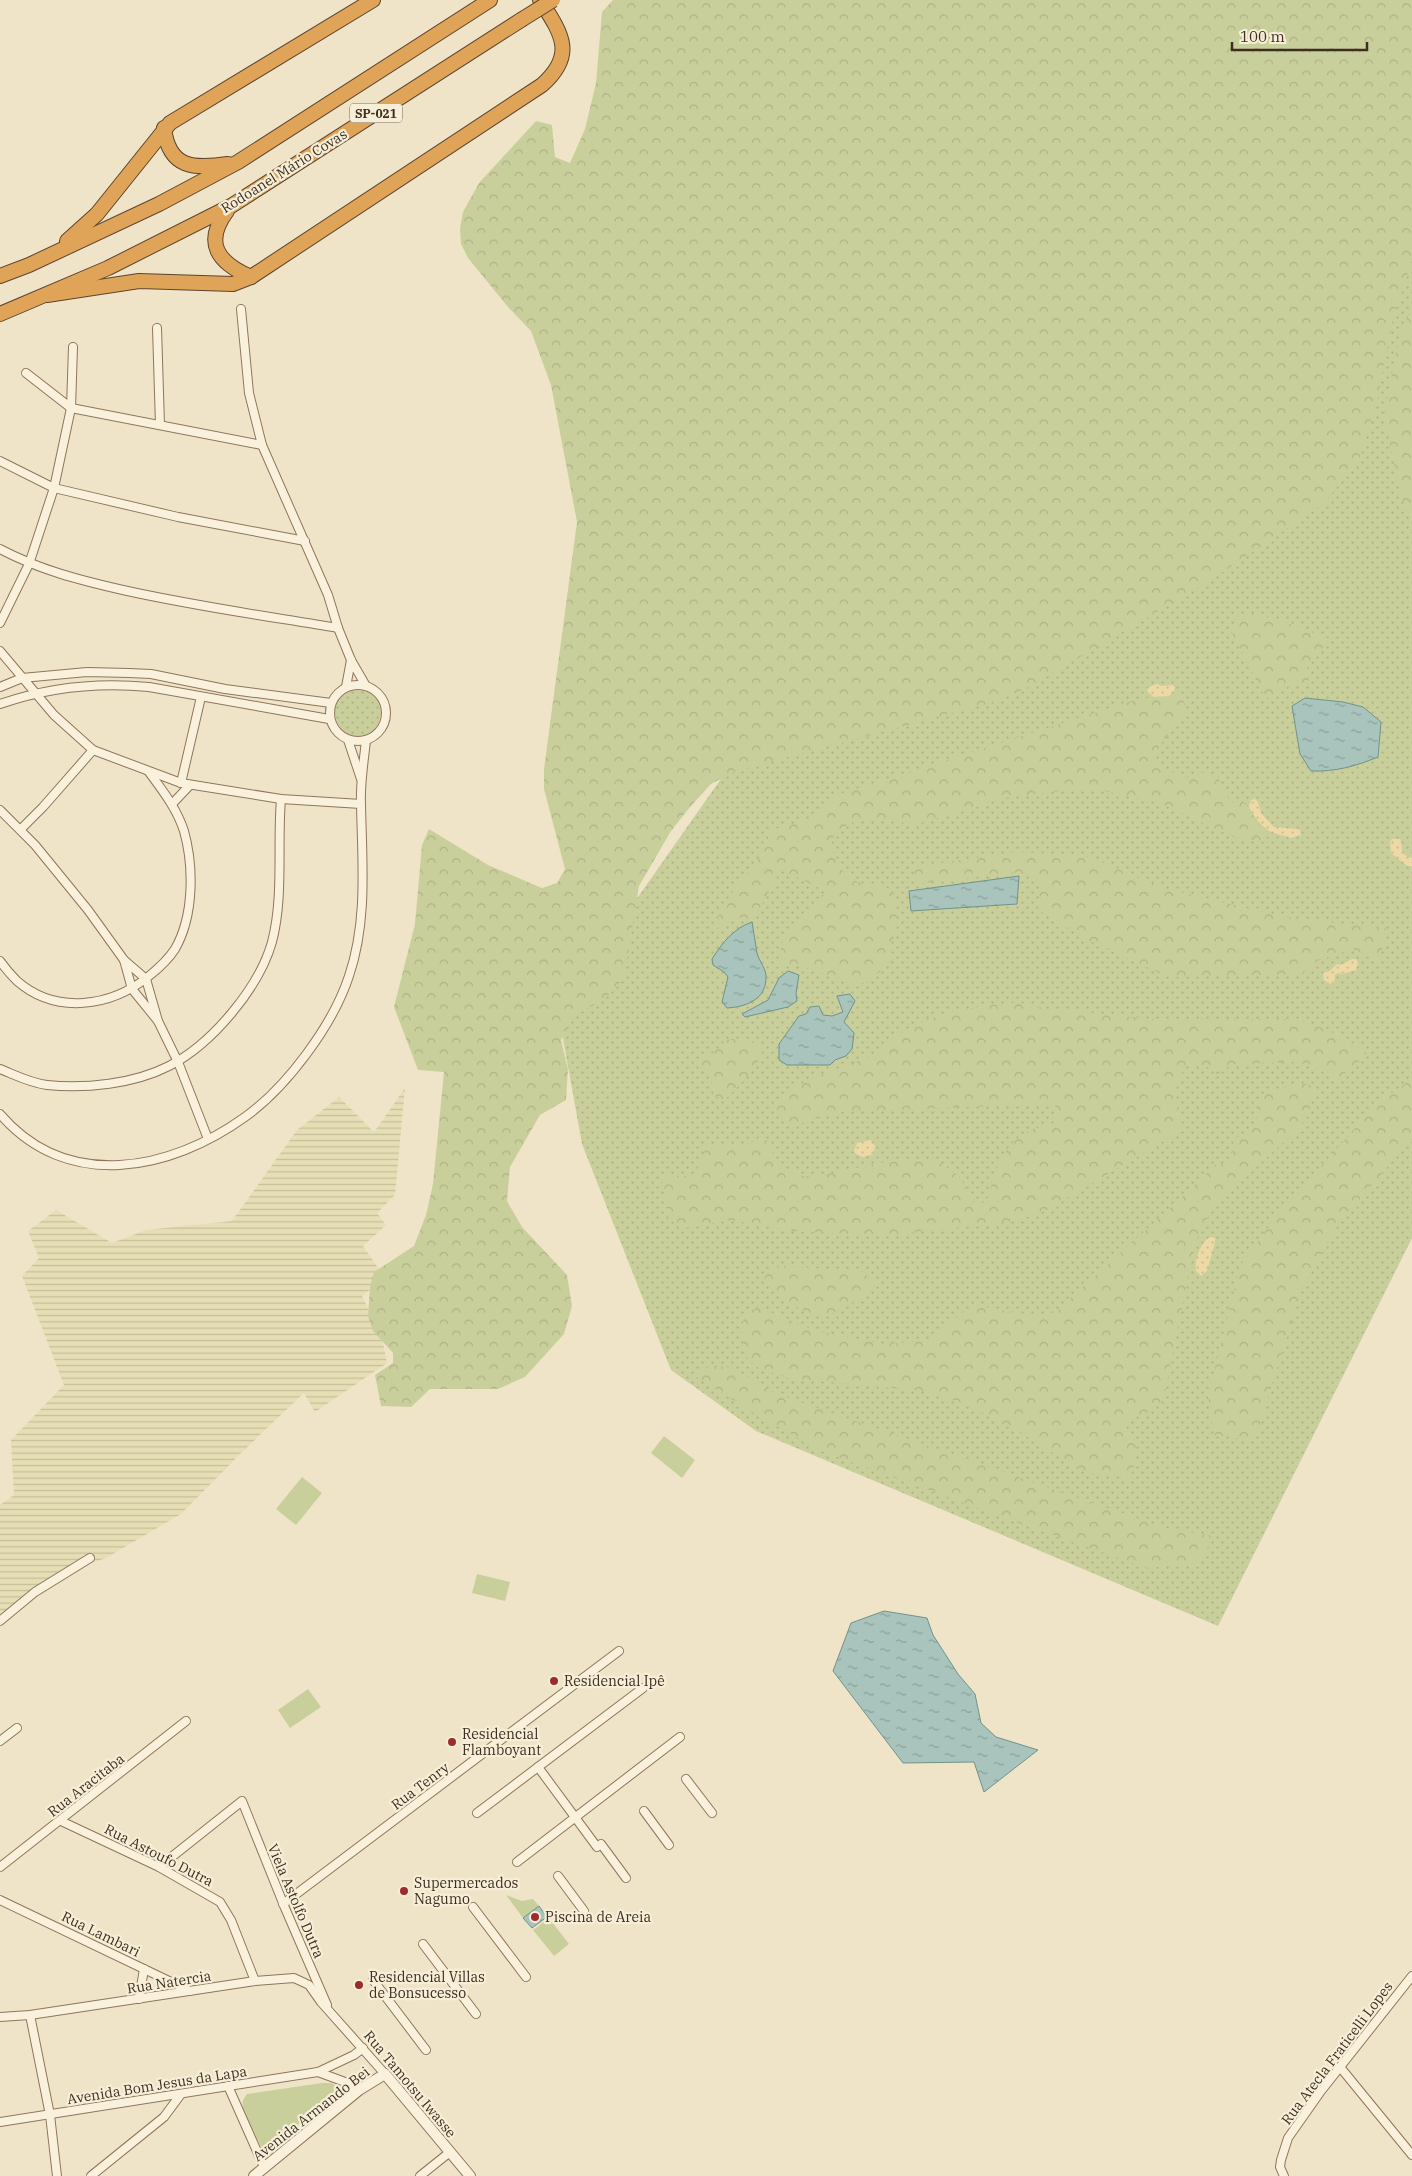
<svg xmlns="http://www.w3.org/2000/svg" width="1412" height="2176" viewBox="0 0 1412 2176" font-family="'IBM Plex Serif',serif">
<defs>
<pattern id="farmland-rules" width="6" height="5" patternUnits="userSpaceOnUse" patternTransform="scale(1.25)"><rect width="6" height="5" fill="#e6deb5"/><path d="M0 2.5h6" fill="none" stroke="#c6bf9b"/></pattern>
<pattern id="grass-dots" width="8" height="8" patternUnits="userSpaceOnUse" patternTransform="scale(1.25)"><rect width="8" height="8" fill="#c9cf9b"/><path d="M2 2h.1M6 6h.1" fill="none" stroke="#aeb285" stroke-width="1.8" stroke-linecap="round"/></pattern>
<pattern id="forest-crowns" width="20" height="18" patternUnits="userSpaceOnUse" patternTransform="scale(1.25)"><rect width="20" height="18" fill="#c9cf9b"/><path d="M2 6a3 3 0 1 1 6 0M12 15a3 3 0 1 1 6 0" fill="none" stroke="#aeb285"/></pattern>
<pattern id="sand-dots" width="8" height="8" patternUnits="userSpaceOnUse" patternTransform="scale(1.25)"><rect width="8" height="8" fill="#ecd9a5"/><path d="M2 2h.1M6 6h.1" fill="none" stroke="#cbbb8e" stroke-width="1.8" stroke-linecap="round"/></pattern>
<pattern id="water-ripples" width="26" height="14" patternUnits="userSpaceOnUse" patternTransform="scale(1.25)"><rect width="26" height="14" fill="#a9c4bc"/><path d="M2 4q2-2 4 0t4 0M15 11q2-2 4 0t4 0" fill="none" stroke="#8ba098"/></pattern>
</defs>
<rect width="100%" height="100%" fill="#f0e4c8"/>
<path fill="url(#farmland-rules)" d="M405 1088 395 1195 377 1213 386 1225 363 1246 385 1278 362 1296 382 1338 387 1363 315 1412 304 1393 242 1452 181 1514 106 1558 86 1565 67 1574 0 1622V1505L14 1495 11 1440 64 1385 22 1276 39 1258 28 1231 56 1210 112 1243 146 1230 232 1221 297 1130 339 1097 374 1132Z"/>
<g fill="url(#grass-dots)">
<path d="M1412 74V1238L1218 1626 756 1431 671 1370 582 1144 558 1011 725 773Z"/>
<circle cx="358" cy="713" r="23"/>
</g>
<g fill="url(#forest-crowns)">
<path d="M613 0H1412V260L1392 324 1378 397 1359 461 1322 505 1208 582 1027 688 997 701 736 771 711 784 690 807 671 831 639 886 624 978 604 1000 576 1014 561 1040 568 1069 566 1100 540 1115 510 1167 507 1201 522 1227 567 1275 572 1306 564 1334 525 1377 498 1389H430L411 1407 381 1406 375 1375 393 1363V1353L373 1331 368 1316 370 1287 374 1272 414 1246 426 1215 433 1184 444 1072 418 1070 394 1007 415 924 422 845 429 829 488 865 542 888 557 883 565 869 544 789V769L577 522 551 385 531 331 508 307 468 258 461 244 460 228 463 212 479 183 536 121 552 125 555 157 570 163 585 129 596 83 602 12Z"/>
<path d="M1412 309V519L1401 498 1384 415 1400 332Z"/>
<path d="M1250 613 1282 621 1330 639 1307 668 1309 683 1278 689 1266 699 1231 631 1236 617Z"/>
<path d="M1167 694 1182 696 1187 711 1156 750 1157 765 1185 778 1202 772 1217 775 1230 802 1246 803 1270 843 1236 838 1160 803 1100 790 1060 791 1009 797 917 824 871 819 853 822 840 829 831 840C836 875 851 885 885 886L896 897 897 929 891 944 892 960 869 982 854 984 811 969 797 966 781 967 780 953 783 938 826 891 781 870 752 922 742 917 715 929 720 909 759 858 772 830 817 817 837 795 1132 701Z"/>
<path d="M1014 852 1078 855 1096 859 1159 887 1279 916 1387 929 1379 961 1353 949 1317 961 1302 974 1168 977 1088 940 1038 910 1041 880 1020 872 915 884V867Z"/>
<path d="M1019 1002 1036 1007 1160 1020 1283 1019C1314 1021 1344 1036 1368 1054L1336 1080 1310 1064 1294 1062 1233 1064 1217 1074 1205 1065 1186 1066C1171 1088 1176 1100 1182 1124L1172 1136 1045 1211 1015 1221 884 1236 792 1231 730 1220 684 1228 669 1220 661 1176H695L706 1147 720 1143 736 1146 766 1139 779 1165 808 1178 900 1159H935L960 1177 974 1204 987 1202C993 1178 1000 1149 1023 1134 1032 1128 1046 1126 1056 1122L1055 1104 838 1112 795 1125 779 1117 774 1103C797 1080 833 1071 863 1059 879 1052 890 1040 904 1031 937 1011 981 1006 1019 1002Z"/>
<path d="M732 1039 763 1044C763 1066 739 1084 725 1100L713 1096C715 1080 707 1072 698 1060L713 1053 725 1041Z"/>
<path d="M1412 1079V1138L1337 1226 1301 1291 1255 1440 1214 1435 1208 1397 1240 1266 1281 1210 1379 1102Z"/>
<path d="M1301 1083 1316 1087 1307 1117 1298 1129 1219 1201 1201 1227 1192 1256 1164 1397 1154 1410 1124 1422 1138 1451 1130 1479 1085 1472 1016 1430 970 1406 924 1391 788 1378 759 1368 748 1360 741 1330 745 1314 758 1307 816 1331 883 1344 923 1341 938 1335 963 1312 979 1306 1041 1317 1057 1311 1192 1188 1215 1165 1231 1161 1234 1139 1249 1131 1257 1119 1258 1104 1269 1091Z"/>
<path d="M771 1265 863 1272 878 1286C867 1293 838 1313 827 1315 803 1319 781 1294 763 1281Z"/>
<path d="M711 1365 732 1368 777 1394 1165 1528 1214 1536 1199 1563 1147 1568 1013 1521 821 1451 757 1415 695 1376Z"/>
</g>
<g fill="url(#sand-dots)">
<path d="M1157 684 1161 686 1172 685 1175 687 1174 691 1169 696 1154 697 1148 692 1147 688Z"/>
<path d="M1255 799 1258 802 1261 813 1274 827 1297 829 1300 830 1301 835 1290 838C1284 835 1280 835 1274 833 1264 830 1254 817 1249 807L1251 800Z"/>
<path d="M1392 839H1400C1404 849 1398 854 1412 858V866H1407L1391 853 1390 842Z"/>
<path d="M1352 959H1356L1358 963 1356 970 1342 974 1338 973 1335 975 1334 983 1331 984 1324 980 1323 973 1330 971 1337 964 1341 965Z"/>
<path d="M871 1140 875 1146 873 1154 863 1157 856 1154 854 1151 857 1143Z"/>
<path d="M1211 1237 1215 1238V1242L1207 1271 1201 1276 1196 1271C1194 1261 1201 1240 1211 1237Z"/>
</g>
<g fill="#c9cf9b">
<path d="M664 1436 695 1460 682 1478 651 1453Z"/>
<path d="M302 1477 322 1493 296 1525 276 1509Z"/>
<path d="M477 1574 510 1582 505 1601 472 1593Z"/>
<path d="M308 1689 321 1707 290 1728 278 1710Z"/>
<path d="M506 1895 522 1901 533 1899 539 1906 523 1918Z"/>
<path d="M549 1918 569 1944 554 1956 533 1930Z"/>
<path d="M322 2083H331L335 2085 336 2091 334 2096 264 2152 242 2109 243 2100 247 2094Z"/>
</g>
<g fill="url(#water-ripples)" stroke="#6f938a">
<path d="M1305 698 1343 702 1363 707 1381 722 1378 757C1356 766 1335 772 1311 771L1300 754 1292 706Z"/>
<path d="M1019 876 1017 904 911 911 909 891Z"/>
<path d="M752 922C754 932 755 943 757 953 759 961 767 970 766 978 766 1000 745 1007 727 1008L722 1002 728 977 724 972 713 965 712 959C722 943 734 928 752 922Z"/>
<path d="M788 971 799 975 796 993 797 1001 788 1007 745 1017 742 1014 768 1000 779 978Z"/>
<path d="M850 994 855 1001 844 1022 854 1033 852 1049 846 1056 835 1060 830 1065H787L779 1060V1044L799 1016 806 1014 810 1007 819 1006 823 1015 832 1016 843 1012 837 996Z"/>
<path d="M884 1611 927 1618 933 1635 958 1674 975 1694 981 1723 996 1737 1038 1750 984 1792 974 1762 903 1763 833 1671 851 1623Z"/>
<path d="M539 1906 547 1917 532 1928 523 1918Z"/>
</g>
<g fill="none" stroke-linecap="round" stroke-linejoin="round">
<defs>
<g id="minor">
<path d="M241 309 249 393 262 445 328 595 338 628 351 660 366 686"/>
<path d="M157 328 160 425"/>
<path d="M26 373 71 408 262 445"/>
<path d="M0 461 54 488 178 517 305 541"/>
<path d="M0 549C40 570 79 580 123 590 194 606 266 616 338 628"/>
<path d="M0 623 29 564 54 488 71 408 73 347"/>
<path d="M0 651 54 715 93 750 181 783 281 799 361 804"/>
<circle cx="358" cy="713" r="28"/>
<path d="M0 687 22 678 87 672 129 673 151 674 225 689 331 703"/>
<path d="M346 687 351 660"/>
<path d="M0 704C49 687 98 682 149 687L329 719"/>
<path d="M348 740 361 779"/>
<path d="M181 783 201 697"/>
<path d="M172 804 190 785"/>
<path d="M0 810 35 845 88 910 124 960 146 979 158 1021"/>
<path d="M21 829 43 807 93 750"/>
<path d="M124 960 132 989 158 1021 178 1062 208 1139"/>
<path d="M0 961C5 968 11 975 17 981 56 1015 111 1007 149 976 159 968 168 960 175 949 194 916 194 867 184 831 177 809 163 791 149 772"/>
<path d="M0 1069C15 1075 30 1083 47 1085 85 1089 134 1084 169 1066 212 1044 259 988 272 942 284 896 277 846 281 799"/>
<path d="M0 1114C67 1192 170 1171 245 1117 287 1087 333 1025 349 976 368 920 362 861 361 804 360 782 364 761 366 740"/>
<path d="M0 1621 35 1592 90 1558"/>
<path d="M0 1741 17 1728"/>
<path d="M538 1767 597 1847"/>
<path d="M686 1779 712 1813"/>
<path d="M644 1811 669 1845"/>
<path d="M477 1813 643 1688"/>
<path d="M61 1821 159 1867 220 1902 231 1920 255 1981"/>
<path d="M601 1844 626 1878"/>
<path d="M517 1862 680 1737"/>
<path d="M0 1867 186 1721"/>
<path d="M159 1867 242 1801 285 1908 327 2005"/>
<path d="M558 1876 584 1911"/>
<path d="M0 1900 190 1991"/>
<path d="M283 1904 619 1651"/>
<path d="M473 1907 526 1977"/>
<path d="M423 1944 476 2014"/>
<path d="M373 1980 426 2050"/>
<path d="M139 1999 144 1969"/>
<path d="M30 2015 50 2115 57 2176"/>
<path d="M0 2017 30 2015 255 1981 294 1978 309 1985 321 2002 385 2074"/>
<path d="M1340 2067 1412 2155"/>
<path d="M318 2072 345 2082 359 2090"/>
<path d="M228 2086 264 2167"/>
<path d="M0 2122 318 2072 354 2055 363 2048"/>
<path d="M91 2176 164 2117 181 2094"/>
<path d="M420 2176 450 2152"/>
<path d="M1284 2176 1280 2167 1281 2160 1288 2138 1321 2091 1412 1976"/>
</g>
<path id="tertiary" d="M254 2176 359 2090 385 2074 470 2176"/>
<g id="motorway">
<path d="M164 128C169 169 194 169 228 164"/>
<path d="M227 211C203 243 218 263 251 277"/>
<path d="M67 241 97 214 170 123 373 0"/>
<path d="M0 276 29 265 159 204 238 162 490 0"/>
<path d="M47 295 139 281 233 284 251 277 542 85C577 54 561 33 540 0"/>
<path d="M0 314 108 268 231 206 521 20"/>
</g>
</defs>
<use href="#minor" stroke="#8d765c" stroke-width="10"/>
<use href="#tertiary" stroke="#8d765c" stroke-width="12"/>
<use href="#motorway" stroke="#5b4430" stroke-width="16"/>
<use href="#minor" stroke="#faf1dc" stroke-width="8"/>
<use href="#tertiary" stroke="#faf1dc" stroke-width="10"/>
<use href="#motorway" stroke="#e0a458" stroke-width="14"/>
<defs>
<path id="motorway-bridge" d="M521 20 553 0"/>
</defs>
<use href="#motorway-bridge" stroke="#5b4430" stroke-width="16" stroke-linecap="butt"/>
<use href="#motorway-bridge" stroke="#e0a458" stroke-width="14"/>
</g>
<g fill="#9e2a2b" stroke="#f7eed8" stroke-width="2">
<circle cx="554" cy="1681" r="5"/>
<circle cx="452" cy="1742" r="5"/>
<circle cx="404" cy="1891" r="5"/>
<circle cx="535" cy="1917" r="5"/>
<circle cx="359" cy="1985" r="5"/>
</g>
<g text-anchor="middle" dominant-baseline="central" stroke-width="4.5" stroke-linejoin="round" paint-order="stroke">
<rect fill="#f7eed8" stroke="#756857" stroke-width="1" x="350" y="103.5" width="52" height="19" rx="4"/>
<g font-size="12" font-weight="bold" fill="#3d2e20">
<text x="376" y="113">SP-021</text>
</g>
<g font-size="14" fill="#3d2e20" stroke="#f7eed8">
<text transform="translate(284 171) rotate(-32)">Rodoanel Mário Covas</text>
<text transform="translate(86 1785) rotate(-38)">Rua Aracitaba</text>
<text transform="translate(420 1786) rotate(-37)">Rua Tenry</text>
<text transform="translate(159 1855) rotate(27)">Rua Astoufo Dutra</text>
<text transform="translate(296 1901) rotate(67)">Viela Astolfo Dutra</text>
<text transform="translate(101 1934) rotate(26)">Rua Lambari</text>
<text transform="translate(169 1982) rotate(-9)">Rua Natercia</text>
<text transform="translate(1337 2053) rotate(-53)">Rua Atecla Fraticelli Lopes</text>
<text transform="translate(410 2084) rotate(50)">Rua Tamotsu Iwasse</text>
<text transform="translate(157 2085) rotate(-9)">Avenida Bom Jesus da Lapa</text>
<text transform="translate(311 2114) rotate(-38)">Avenida Armando Bei</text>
</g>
<g font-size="14" fill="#3d2e20" stroke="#f7eed8" text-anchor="start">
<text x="564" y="1681">Residencial Ipê</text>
<text x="462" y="1734">Residencial<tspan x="462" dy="16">Flamboyant</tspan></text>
<text x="414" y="1883">Supermercados<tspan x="414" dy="16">Nagumo</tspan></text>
<text x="545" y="1917">Piscina de Areia</text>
<text x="369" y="1977">Residencial Villas<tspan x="369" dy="16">de Bonsucesso</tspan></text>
</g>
</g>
<path d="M1232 42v8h135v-8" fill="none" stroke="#3d2e20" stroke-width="2.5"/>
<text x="1240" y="42" font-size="15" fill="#3d2e20" stroke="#f7eed8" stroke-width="4" paint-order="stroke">100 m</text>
</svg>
